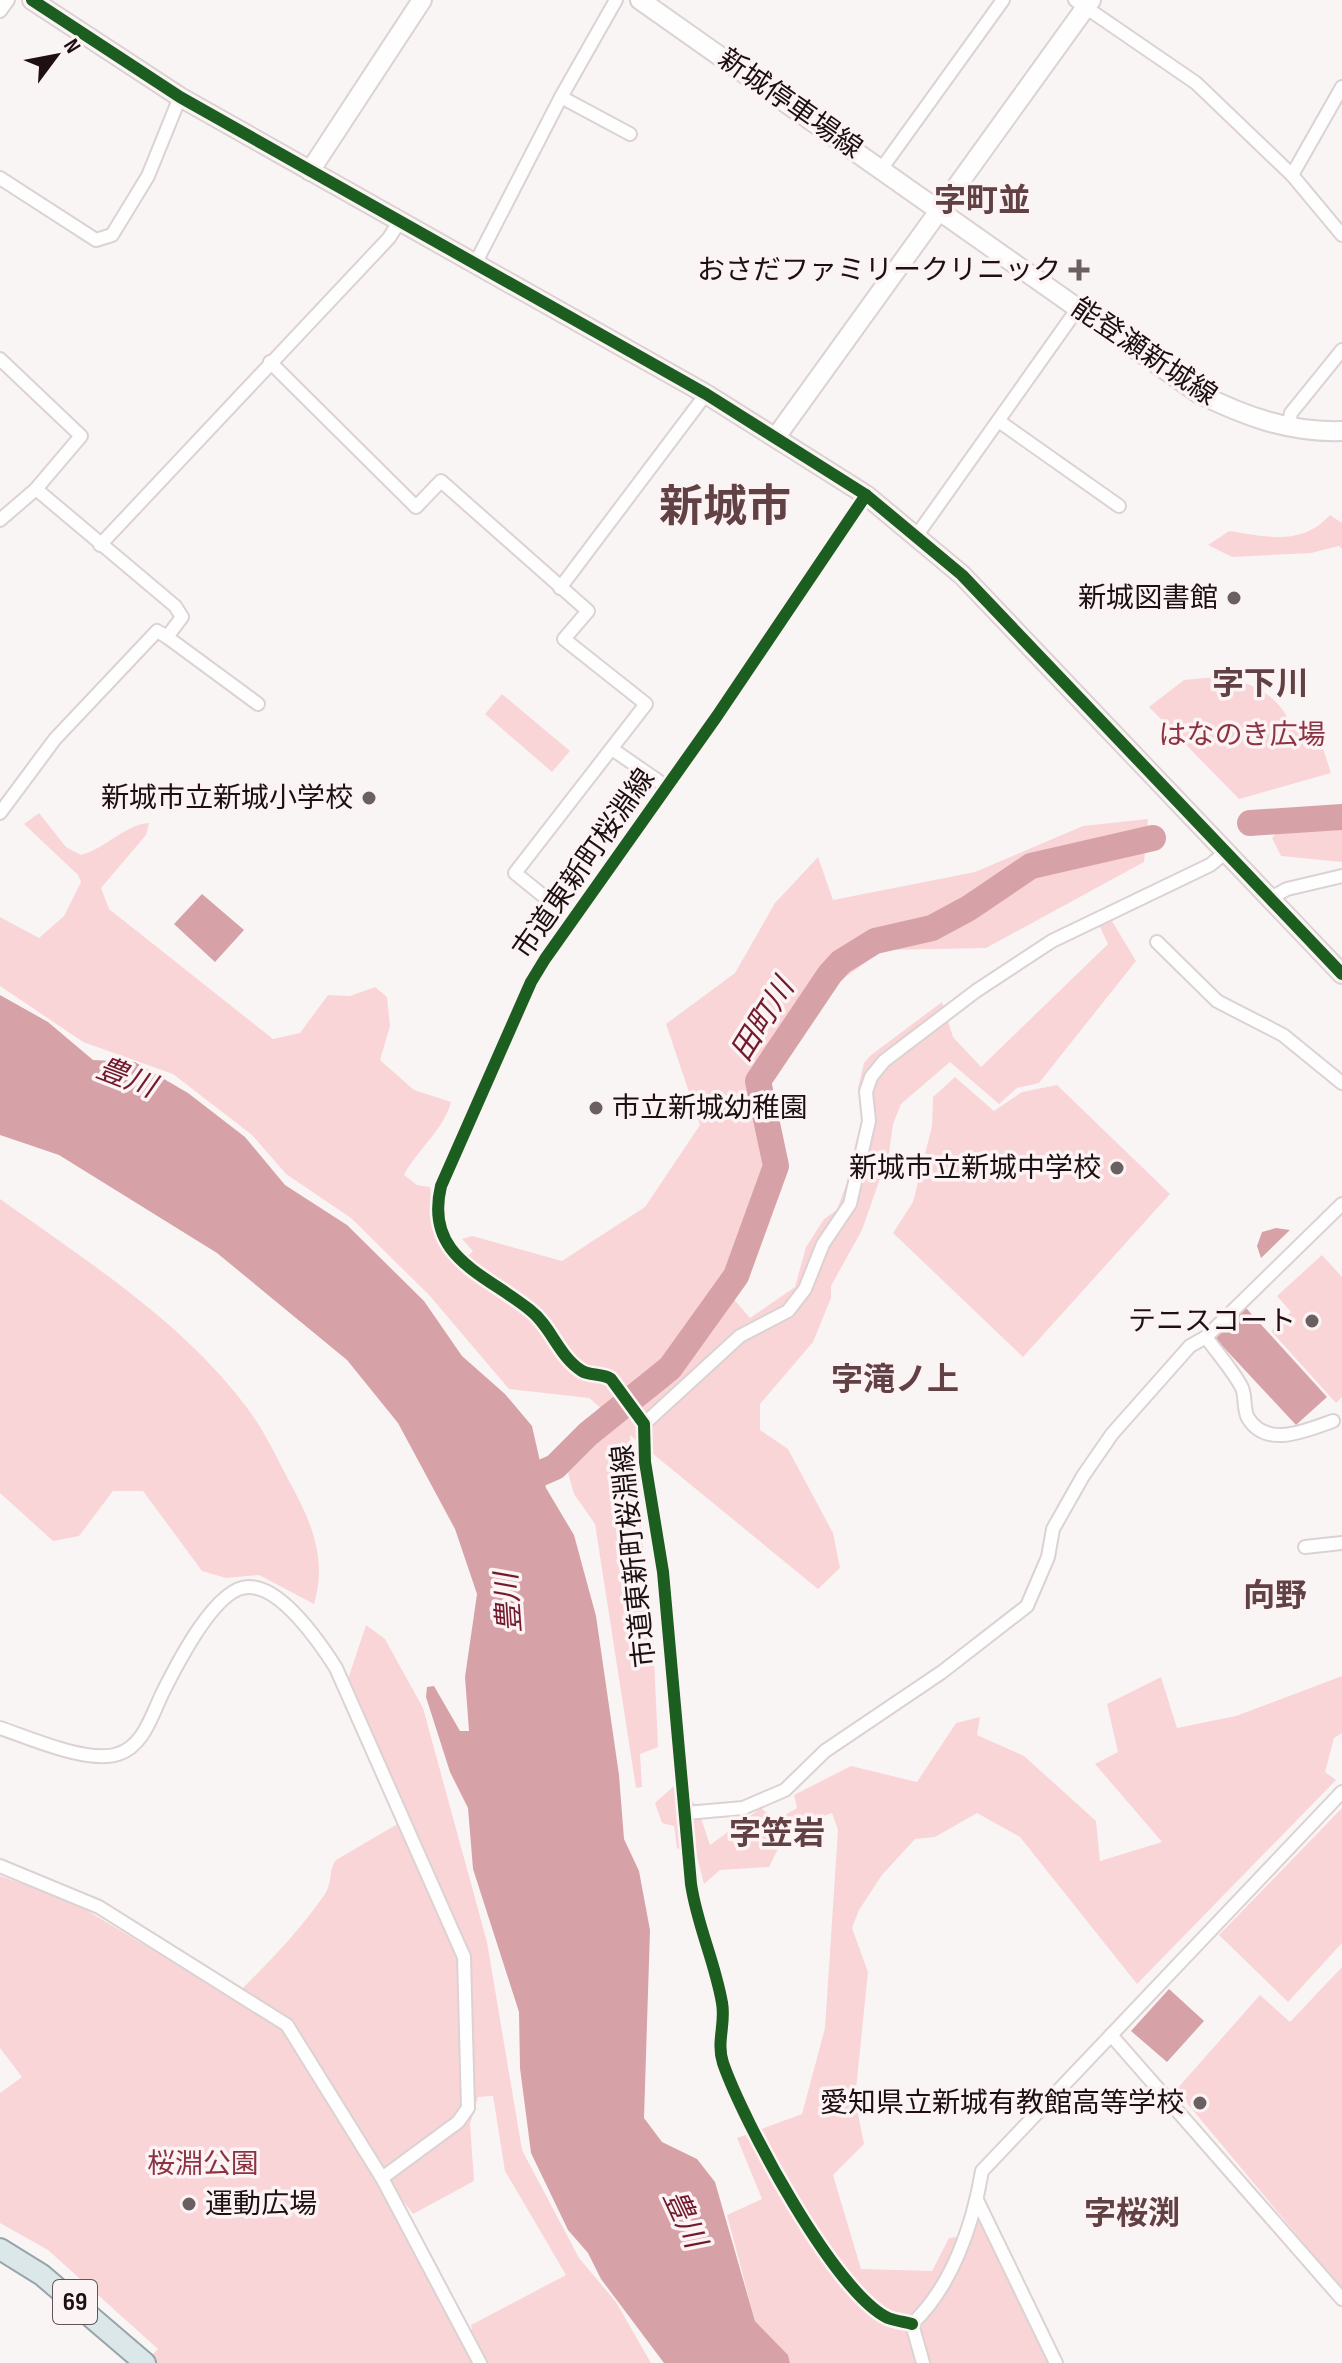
<svg xmlns="http://www.w3.org/2000/svg" width="1342" height="2363" viewBox="0 0 1342 2363" font-family="'Sofia Sans Condensed','Noto Sans JP',sans-serif">
<rect width="100%" height="100%" fill="#faf5f5"/>
<g fill="#fad5d8" fill-rule="evenodd">
<path d="M1330 515 1342 523V549L1339 546 1311 553 1232 557 1208 545 1229 531C1267 537 1302 546 1330 515Z"/>
<path d="M1226 676C1244 682 1262 688 1276 702 1294 720 1289 738 1321 742L1331 773 1239 799 1149 707 1184 680Z"/>
<path d="M502 694 570 751 552 772 485 714Z"/>
<path d="M39 813 66 847 81 855C108 847 124 825 149 823L146 835 101 888 109 909 273 1039 300 1033 328 995 350 996 375 987 387 997 390 1026 380 1060 414 1090 451 1102C445 1128 417 1150 404 1175L417 1185 430 1187C435 1220 424 1241 460 1264L473 1251 462 1239 472 1236 562 1261 645 1207 700 1125 666 1024 735 973 775 903 818 857 833 900 975 872 1083 826 1148 819 1144 862 986 948 883 950 837 983 766 1088 770 1162 756 1246 731 1296 750 1318 795 1287 806 1247 824 1219 837 1210 864 1135 863 1106 858 1088 864 1063 871 1055 942 1002 953 1037 981 1067 1108 944 1099 925 1112 921 1136 961 1039 1083 1017 1088 999 1104 950 1062 901 1104 893 1124 889 1153 862 1230 831 1286V1298L813 1342 760 1404V1430L788 1449 833 1533 840 1568 818 1589 630 1435 653 1635 658 1747 640 1754 642 1787 636 1788 595 1524 574 1494 568 1473 580 1456 618 1423 589 1398 509 1389 429 1295 351 1218 286 1174 252 1135 173 1074 83 1042 0 986V917L39 938 64 916 81 882 78 875 24 824Z"/>
<path d="M1342 815V862L1281 856 1272 838 1283 825Z"/>
<path d="M955 1077 994 1111 1022 1092 1057 1085 1170 1194 1023 1357 893 1233 913 1202 932 1126 933 1097Z"/>
<path d="M0 1199C87 1261 180 1320 245 1405 262 1427 275 1454 288 1479 310 1519 328 1557 314 1604L259 1575 226 1578 202 1571 143 1491H113L79 1536 53 1541 0 1493Z"/>
<path d="M1322 1255 1342 1277V1397L1336 1403 1271 1331 1291 1312 1277 1296Z"/>
<path d="M366 1625 385 1639 423 1708 487 1942 522 2150 579 2258 616 2302 651 2363H144L158 2349 48 2250 0 2223V2093L22 2077 0 2048V1876L71 1901 233 1998C267 1964 298 1933 325 1894 333 1882 328 1870 336 1860L406 1819 347 1682ZM493 2096 505 2171 566 2275 471 2325 472 2329 460 2336 374 2176 456 2120 465 2107 460 2124 391 2171 389 2182 413 2214 474 2181 470 2124 478 2097Z"/>
<path d="M1342 1676V1733L1334 1738 1325 1772 1336 1780 1137 1984 1020 1837 977 1813 935 1837 915 1839 882 1875 859 1910 852 1928 868 1972 855 2099 864 2144 833 2175 861 2269 932 2271 949 2238 965 2236 978 2208 1052 2363H790L788 2355 755 2321 727 2215 762 2199 737 2138 802 2114 825 2028 838 1830 832 1813 788 1829 769 1867 720 1870 704 1884 697 1857 677 1848 674 1826 662 1823 655 1803 675 1785 697 1806 710 1845 761 1808 776 1820 797 1808 794 1795 851 1766 917 1782 956 1723 980 1717 977 1735 1024 1756 1096 1821 1100 1861 1162 1842 1095 1764 1118 1752 1107 1704 1161 1677 1177 1728 1236 1716Z"/>
<path d="M1342 1808V1943L1288 2002 1219 1935Z"/>
<path d="M1342 1967V2289L1176 2090 1260 1995 1290 2022Z"/>
</g>
<g fill="#d7a2a7">
<path d="M202 894 244 930 215 962 174 924Z"/>
<path d="M0 995 48 1022 93 1060 135 1062 188 1093 245 1137 285 1185 347 1225 424 1301 462 1356 505 1394 532 1426 546 1488 574 1535 596 1616 619 1775 624 1839 639 1871 650 1930 644 2118 662 2142 697 2159 715 2182 755 2321 788 2355 790 2363H664L601 2279 588 2253 568 2230 531 2153 520 2068 519 2012 473 1869 468 1808 450 1772 426 1697 427 1687 434 1686 460 1731H469L465 1677 477 1594 455 1529 398 1423 347 1360 217 1253 59 1155 0 1135Z"/>
<path d="M1276 1228 1290 1230 1261 1258 1257 1246 1262 1232Z"/>
<path d="M1246 1308 1327 1397 1296 1425 1214 1337Z"/>
<path d="M1169 1989 1204 2021 1167 2062 1131 2031Z"/>
</g>
<g fill="none" stroke-linecap="round" stroke-linejoin="round">
<g stroke="#d7a2a7" stroke-width="26">
<path d="M1250 823 1342 817"/>
<path d="M511 1486 555 1467 588 1434 670 1368 736 1276 776 1166 758 1081 830 974 841 962 875 941 932 928 969 908 1031 866 1153 838"/>
</g>
<defs>
<g id="street">
<path d="M1075 0 1196 83 1292 175 1342 235"/>
<path d="M0 11 8 0"/>
<path d="M561 97 630 134"/>
<path d="M882 168 1003 0"/>
<path d="M1292 175 1342 87"/>
<path d="M0 178 96 240 112 235 148 176 180 97"/>
<path d="M475 264 561 97 616 0"/>
<path d="M0 359 81 436 36 489"/>
<path d="M270 362 416 507 441 481 588 611 564 639 646 704 515 873 573 920"/>
<path d="M1000 422 1119 506"/>
<path d="M1288 427 1291 413 1342 350"/>
<path d="M866 495 717 716 545 959 531 982 441 1186C424 1257 484 1273 530 1310 551 1326 559 1357 582 1371 590 1376 602 1373 611 1379L644 1424 645 1462 663 1572 691 1884C697 1925 715 1962 722 2003 726 2023 716 2042 723 2063 743 2121 835 2293 888 2318 896 2321 905 2322 912 2324"/>
<path d="M0 520 36 489 175 606 182 617 167 637 157 631 55 739 0 813"/>
<path d="M917 535 1078 308"/>
<path d="M100 545 389 238 399 222"/>
<path d="M560 588 706 394"/>
<path d="M167 637 258 704"/>
<path d="M612 749 667 787"/>
<path d="M1269 899 1287 889 1342 876"/>
<path d="M1157 942 1217 1001 1283 1035 1342 1083"/>
<path d="M1206 1337C1217 1353 1233 1370 1242 1388 1246 1397 1243 1409 1248 1418 1267 1449 1307 1430 1333 1421"/>
<path d="M644 1424 740 1336 788 1311 805 1289 823 1244 850 1204 869 1121 866 1092 871 1077 884 1061 976 991 1052 941 1210 865 1225 853"/>
<path d="M1305 1547 1342 1543"/>
<path d="M0 1728C30 1738 88 1764 118 1754 144 1746 152 1714 163 1692 176 1666 216 1586 249 1587 282 1587 320 1643 336 1668L464 1957 468 2108 458 2122 382 2178"/>
<path d="M686 1813 743 1808 785 1790 825 1751 942 1672 1027 1606 1048 1557 1053 1529 1083 1476 1112 1434 1190 1346 1206 1337 1342 1204"/>
<path d="M0 1866 99 1907 287 2025 382 2178 480 2363"/>
<path d="M1111 2035 1342 2299"/>
<path d="M977 2200 1056 2363"/>
<path d="M912 2324C952 2286 973 2225 982 2171L1342 1792"/>
<path d="M912 2324 923 2363"/>
</g>
<g id="secondary">
<path d="M32 0 180 97 706 394 866 495 962 575 1342 974"/>
<path d="M640 0 1198 393C1244 416 1290 433 1342 431"/>
<path d="M310 171 422 0"/>
<path d="M776 437 1091 0"/>
</g>
<path id="primary" d="M0 2249 42 2275 145 2363"/>
</defs>
<use href="#street" stroke="#dcd2d2" stroke-width="16"/>
<use href="#secondary" stroke="#dcd2d2" stroke-width="22"/>
<use href="#primary" stroke="#95a5a9" stroke-width="24"/>
<use href="#street" stroke="#fefefe" stroke-width="12"/>
<use href="#secondary" stroke="#fefefe" stroke-width="18"/>
<use href="#primary" stroke="#dce7e9" stroke-width="20"/>
<defs>
<g id="cycleway">
<path d="M32 0 180 97 706 394 866 495 962 575 1342 974"/>
<path d="M866 495 717 716 545 959 531 982 441 1186C424 1257 484 1273 530 1310 551 1326 559 1357 582 1371 590 1376 602 1373 611 1379L644 1424 645 1462 663 1572 691 1884C697 1925 715 1962 722 2003 726 2023 716 2042 723 2063 743 2121 835 2293 888 2318 896 2321 905 2322 912 2324"/>
</g>
</defs>
<use href="#cycleway" stroke="#fcf3f4" stroke-width="17"/>
<use href="#cycleway" stroke="#1b5e20" stroke-width="12"/>
</g>
<g fill="#6b6061" stroke="#fcf3f4" stroke-width="3">
<path d="M1075 258h8v8h8v8h-8v8h-8v-8h-8v-8h8z"/>
<circle cx="1234" cy="598" r="8"/>
<circle cx="369" cy="798" r="8"/>
<circle cx="596" cy="1108" r="8"/>
<circle cx="1117" cy="1168" r="8"/>
<circle cx="1312" cy="1321" r="8"/>
<circle cx="1200" cy="2103" r="8"/>
<circle cx="189" cy="2204" r="8"/>
</g>
<g text-anchor="middle" dominant-baseline="central" stroke-width="7" stroke-linejoin="round" paint-order="stroke">
<rect fill="#fcf3f4" stroke="#615456" stroke-width="2" x="53" y="2280" width="44" height="44" rx="6"/>
<g font-size="26" font-weight="bold" fill="#1e1012">
<text x="75" y="2302">69</text>
</g>
<g font-size="28" fill="#1e1012" stroke="#fcf3f4">
<text transform="translate(790 104) rotate(35)">新城停車場線</text>
<text transform="translate(1144 352) rotate(34)">能登瀬新城線</text>
<text transform="translate(584 864) rotate(-55)">市道東新町桜淵線</text>
<text transform="translate(634 1556) rotate(-96)">市道東新町桜淵線</text>
</g>
<g font-size="28" fill="#1e1012" stroke="#fcf3f4" text-anchor="end">
<text x="1061" y="270">おさだファミリークリニック</text>
<text x="1218" y="598">新城図書館</text>
<text x="353" y="798">新城市立新城小学校</text>
<text x="612" y="1108" text-anchor="start">市立新城幼稚園</text>
<text x="1101" y="1168">新城市立新城中学校</text>
<text x="1296" y="1321">テニスコート</text>
<text x="1184" y="2103">愛知県立新城有教館高等学校</text>
<text x="205" y="2204" text-anchor="start">運動広場</text>
</g>
<g font-size="28" fill="#8c3341" stroke="#fcf3f4">
<text x="1242" y="735">はなのき広場</text>
<text x="203" y="2164">桜淵公園</text>
</g>
<g font-size="30" font-style="italic" fill="#72192c" stroke="#fcf3f4">
<text transform="translate(763 1020) rotate(-58)">田町川</text>
<text transform="translate(126 1078) rotate(21)">豊川</text>
<text transform="translate(509 1603) rotate(-94)">豊川</text>
<text transform="translate(684 2219) rotate(65)">豊川</text>
</g>
<g font-size="32" font-weight="bold" fill="#614143" stroke="#fcf3f4">
<text x="982" y="201">字町並</text>
<text x="1260" y="684">字下川</text>
<text x="895" y="1380">字滝ノ上</text>
<text x="1275" y="1596">向野</text>
<text x="777" y="1834">字笠岩</text>
<text x="1132" y="2214">字桜渕</text>
</g>
<g font-size="44" font-weight="bold" fill="#614143" stroke="#fcf3f4">
<text x="725" y="507">新城市</text>
</g>
</g>
<g transform="translate(56 56) rotate(58)" stroke="#fcf3f4" stroke-width="6" paint-order="stroke">
<path d="M0-6L14 30L0 20L-14 30Z" fill="#1e1012"/>
<text y="-12" font-size="22" font-weight="bold" text-anchor="middle" fill="#1e1012">N</text>
</g>
</svg>
